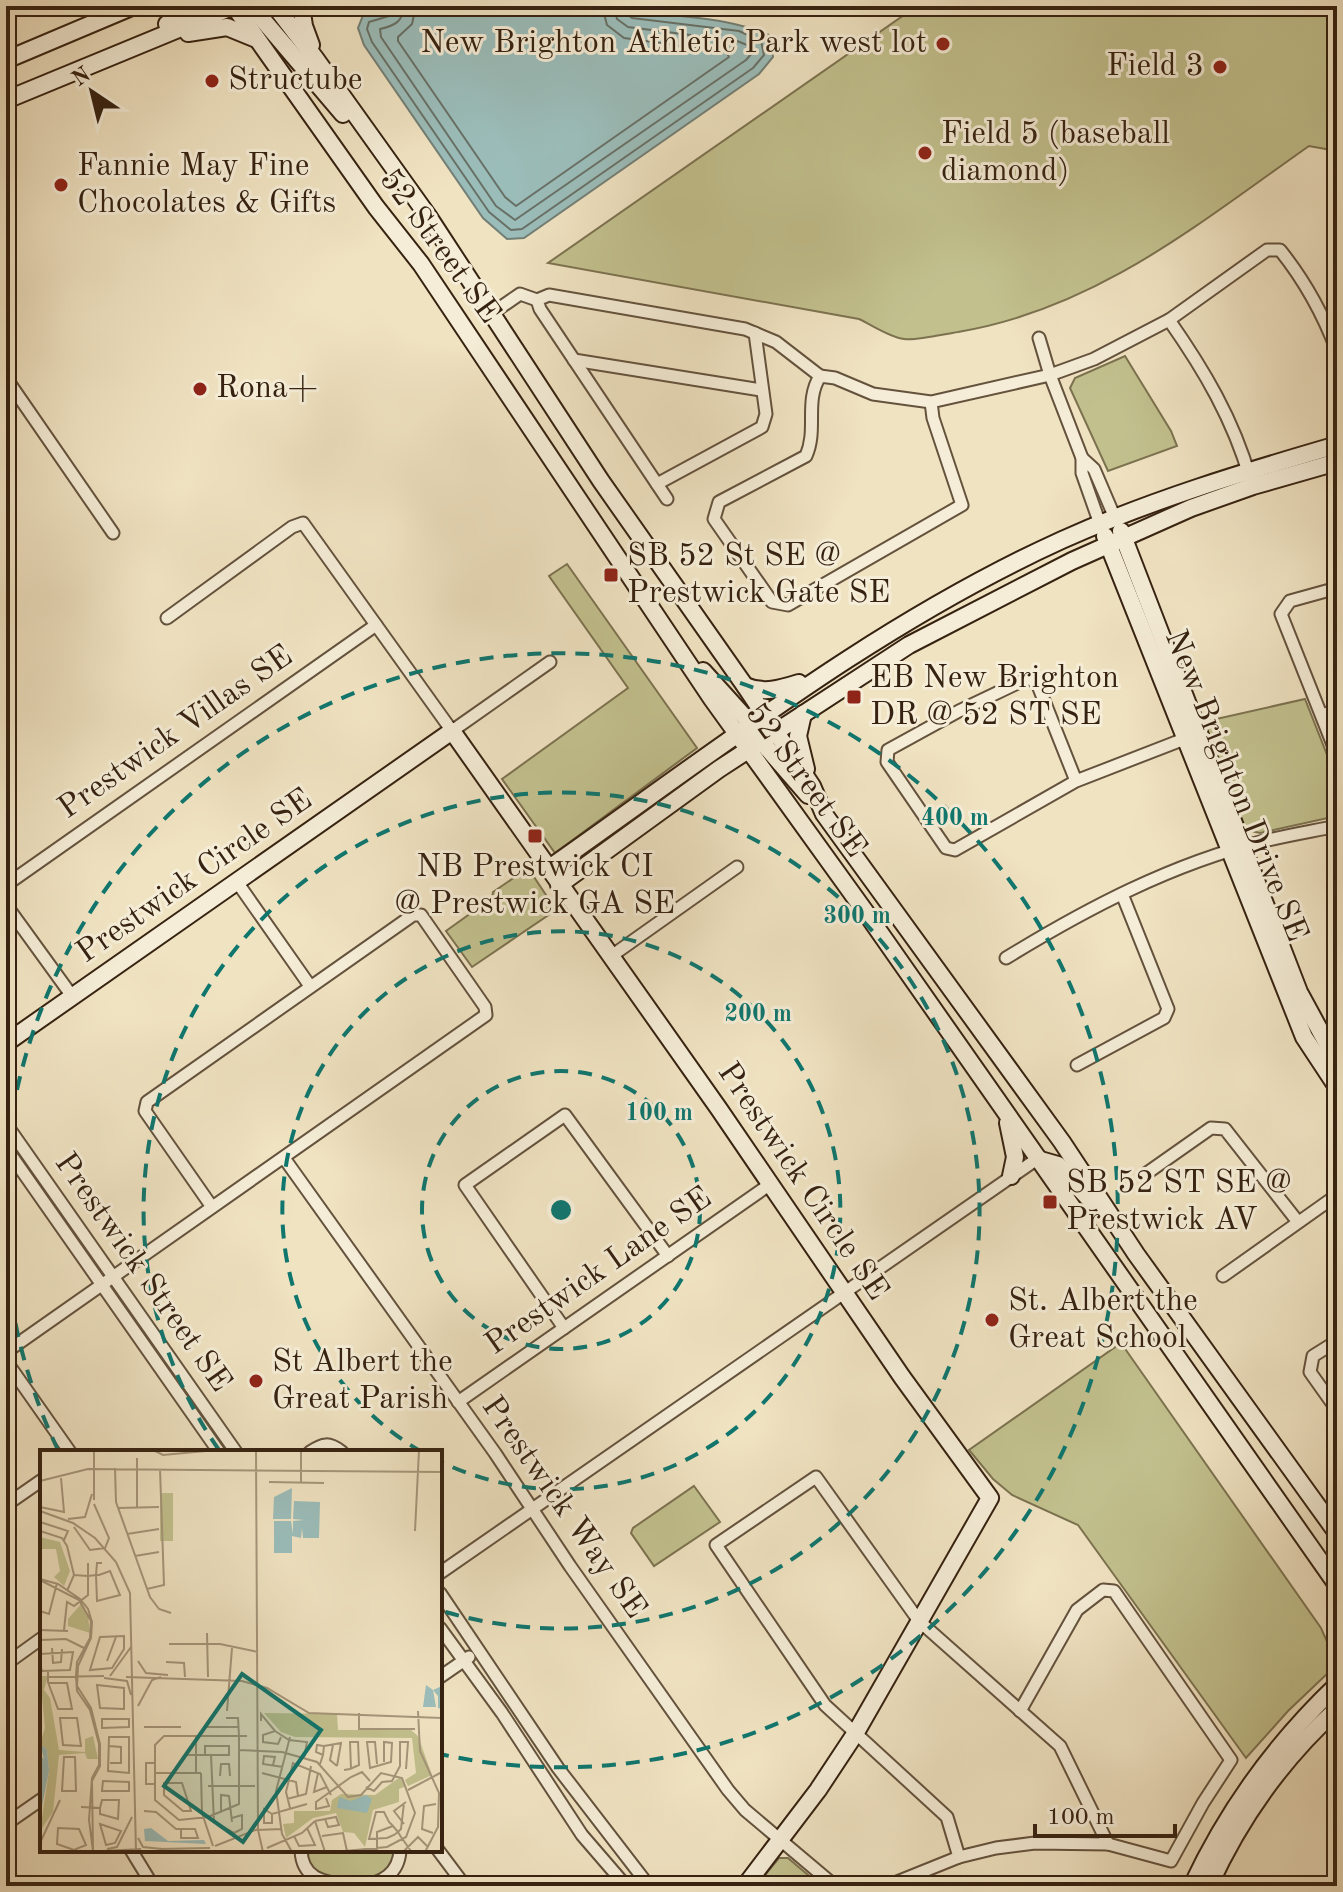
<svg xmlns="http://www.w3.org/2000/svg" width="1343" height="1892" viewBox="0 0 1343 1892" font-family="'Old Standard TT',serif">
<rect width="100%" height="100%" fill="#f0e3c2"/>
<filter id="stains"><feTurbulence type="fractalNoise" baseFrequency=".0025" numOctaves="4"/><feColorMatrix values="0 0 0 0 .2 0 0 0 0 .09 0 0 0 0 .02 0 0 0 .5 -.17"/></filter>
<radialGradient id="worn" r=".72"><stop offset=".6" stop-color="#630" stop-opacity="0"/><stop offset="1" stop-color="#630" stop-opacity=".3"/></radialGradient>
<g fill="#c2c18e" stroke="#7c7250" stroke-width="2">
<path d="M917 6H1337V151L1309 146C1198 224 1096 309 958 332 944 334 917 341 904 339 889 337 872 325 859 319L548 263Z"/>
<path d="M1125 356 1171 431 1177 446 1108 471 1070 388 1075 378Z"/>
<path d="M567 564 697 748 555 853 502 779 628 688 549 576Z"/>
<path d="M1305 699 1337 780V816L1260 833 1246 830 1203 722Z"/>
<path d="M528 868 556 910 472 967 446 931 492 898 493 892Z"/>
<path d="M1121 1343 1321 1628 1333 1655 1329 1672 1288 1711 1246 1758 1078 1525 1012 1495 993 1479 969 1450Z"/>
<path d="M694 1486 720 1522 654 1566 631 1533 633 1528Z"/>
<path d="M301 1850H400L396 1868 358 1886 307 1872Z"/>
<path d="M779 1858H788L821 1886H756Z"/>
</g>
<path fill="#9bbdba" stroke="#737f76" stroke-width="2" d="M412 6C499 6 586 4 672 15 707 19 736 21 769 35L773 57 759 74 524 238 507 239 483 218 364 45 358 28 364 13Z"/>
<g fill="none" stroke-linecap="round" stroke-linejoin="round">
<g stroke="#687066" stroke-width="2">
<path d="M394 6 389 16 369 22 367 29 372 42 489 212 511 230 522 229 753 68 764 55 761 41 739 31 632 18 625 13 624 6"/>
<path d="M404 6C403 22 394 26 380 29L381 37 496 206 515 220 746 60 753 52 752 47 737 41 628 27 617 19 614 6"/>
<path d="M416 6 412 24 398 37V41L505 197 516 206 729 57 726 52 624 38 607 25 602 6"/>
</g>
<defs>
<g id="street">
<path d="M491 314 520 294 537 300"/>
<path d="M1169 320C1204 370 1233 419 1250 478"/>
<path d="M1039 338 1050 375 1082 458V473L1100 524"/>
<path d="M574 360 761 390"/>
<path d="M6 378 113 533"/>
<path d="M931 402 933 418 962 505 788 605 772 602 714 519 719 502 806 456C818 429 804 402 820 376L835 378 873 394 931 402 1050 375 1094 359 1169 320 1267 250H1280C1305 281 1323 314 1337 351"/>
<path d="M1082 458 1094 469 1115 518"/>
<path d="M657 484 762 427 766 414 755 333"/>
<path d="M667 499 540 309 537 300 549 295 745 329 776 342 820 376"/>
<path d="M1337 588 1290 601 1281 614 1337 755"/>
<path d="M167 618 292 527 303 523 452 731 550 662"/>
<path d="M1322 715 1337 710"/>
<path d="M1076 781 1037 683 1028 678 959 711 888 750 887 762 946 848 955 850 1076 781 1192 736"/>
<path d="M237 882 310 986"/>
<path d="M6 885 376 625"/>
<path d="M6 905 72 996"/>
<path d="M610 957 737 867"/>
<path d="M1006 958C1086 909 1171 864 1264 841 1288 835 1313 831 1337 826"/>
<path d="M1077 1065 1164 1018 1168 1009 1122 894"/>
<path d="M6 1124 236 1452"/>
<path d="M6 1148 219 1452"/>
<path d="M284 1158 495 1453 570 1566 728 1790 745 1810 835 1886"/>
<path d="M1147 1173 1211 1128 1225 1129 1298 1222"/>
<path d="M1223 1276 1337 1195"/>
<path d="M564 1328 465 1185 565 1115 668 1256"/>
<path d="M1337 1341 1313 1356 1310 1372 1337 1410"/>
<path d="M6 1352 486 1015 485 1007 421 915H413L147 1102 145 1111 212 1207"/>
<path d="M6 1361 70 1452"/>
<path d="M458 1402 769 1185"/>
<path d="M310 1452C323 1443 329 1442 342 1452"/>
<path d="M6 1505 42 1480"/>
<path d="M440 1573 1037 1159"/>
<path d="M440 1593 558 1768 649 1886"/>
<path d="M440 1628 502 1713 582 1835 626 1886"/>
<path d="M6 1664 42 1638"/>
<path d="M440 1677 469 1657"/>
<path d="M6 1824 42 1799"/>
<path d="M131 1850 153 1886"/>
<path d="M301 1850C302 1880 325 1882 350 1886"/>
<path d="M438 1850 465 1886"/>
<path d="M959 1857 947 1817 825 1705 716 1545 816 1477 919 1621 1060 1746 1108 1844"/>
<path d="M358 1886C381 1884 399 1874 400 1850"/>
<path d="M887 1886 959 1857 996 1848 1035 1843 1108 1844 1171 1861 1203 1803 1231 1760 1114 1591 1103 1590 1077 1610 1020 1711"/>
</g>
<g id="secondary">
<path d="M234 6 376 207 421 264 712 699 864 910 1337 1585"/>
<path d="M251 6 343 114"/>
<path d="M275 6 315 58 428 216 601 481 745 686 812 786 824 814 1062 1142 1136 1254 1337 1533"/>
<path d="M301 6 304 26 311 45"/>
<path d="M167 24 199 6"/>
<path d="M188 33 227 27 254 38"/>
<path d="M6 60 134 6"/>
<path d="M6 100 234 6"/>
<path d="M1121 531 1299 992 1337 1062"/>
<path d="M1105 536 1304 1037 1337 1087"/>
<path d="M703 671 750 723 760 728"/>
<path d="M745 686C764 694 780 689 799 683"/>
<path d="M803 714 798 736 806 769"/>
<path d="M753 737 761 741 808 795"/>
<path d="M548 869C715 752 875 625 1062 540 1151 500 1244 472 1337 445"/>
<path d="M559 885 719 769 909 645 1072 561 1191 508 1253 486 1337 462"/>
<path d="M6 1043 452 731 719 1109 902 1377 990 1498 855 1734 818 1790 745 1886"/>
<path d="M1008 1123 1015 1157 1011 1176"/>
<path d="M1037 1159 1058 1165 1092 1202"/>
<path d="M1192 1886C1228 1809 1275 1744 1337 1685"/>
<path d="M1209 1886C1239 1820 1283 1758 1337 1709"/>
</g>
</defs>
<use href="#street" stroke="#64523d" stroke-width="15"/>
<use href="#secondary" stroke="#362211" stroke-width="20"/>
<use href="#street" stroke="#f5edd7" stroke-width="11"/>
<use href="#secondary" stroke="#f5edd7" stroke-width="16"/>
</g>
<g fill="none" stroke="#0f766e" stroke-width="4" stroke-dasharray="14 10">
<circle cx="561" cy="1210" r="139"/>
<path d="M422 1452A279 279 0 1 1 441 1462"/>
<path d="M219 1450A418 418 0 1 1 442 1611"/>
<path d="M58 1450A557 557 0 0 1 6 1259M6 1161A557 557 0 1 1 440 1754"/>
</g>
<g fill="#8f2418" stroke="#f5edd7" stroke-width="3">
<circle cx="943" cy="44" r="8"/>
<circle cx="1220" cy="67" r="8"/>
<circle cx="212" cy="81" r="8"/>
<circle cx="925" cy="153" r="8"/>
<circle cx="61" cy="185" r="8"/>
<circle cx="200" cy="389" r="8"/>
<rect x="603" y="567" width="16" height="16" rx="4"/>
<rect x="846" y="689" width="16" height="16" rx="4"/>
<rect x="527" y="828" width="16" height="16" rx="4"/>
<rect x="1042" y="1194" width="16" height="16" rx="4"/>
<circle cx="992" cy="1320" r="8"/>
<circle cx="256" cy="1381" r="8"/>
</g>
<g text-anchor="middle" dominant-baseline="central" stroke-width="6" stroke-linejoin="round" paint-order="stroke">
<g font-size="32" fill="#362211" stroke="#f5edd7" text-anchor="start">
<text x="927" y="44" text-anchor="end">New Brighton Athletic Park west lot</text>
<text x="1204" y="67" text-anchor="end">Field 3</text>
<text x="228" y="81">Structube</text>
<text x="941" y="135">Field 5 (baseball<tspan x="941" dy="37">diamond)</tspan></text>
<text x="77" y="167">Fannie May Fine<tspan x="77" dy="37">Chocolates &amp; Gifts</tspan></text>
<text x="216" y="389">Rona+</text>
<text x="627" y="557">SB 52 St SE @<tspan x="627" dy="37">Prestwick Gate SE</tspan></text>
<text x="870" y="679">EB New Brighton<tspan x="870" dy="37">DR @ 52 ST SE</tspan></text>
<text x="535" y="868" text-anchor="middle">NB Prestwick CI<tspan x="535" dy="37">@ Prestwick GA SE</tspan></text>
<text x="1066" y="1184">SB 52 ST SE @<tspan x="1066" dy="37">Prestwick AV</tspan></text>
<text x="1008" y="1302">St. Albert the<tspan x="1008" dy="37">Great School</tspan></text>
<text x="272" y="1363">St Albert the<tspan x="272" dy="37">Great Parish</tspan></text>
</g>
<g font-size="32" fill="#362211" stroke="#f5edd7">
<text transform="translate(439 247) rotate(54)">52 Street SE</text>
<text transform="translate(176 733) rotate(-35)">Prestwick Villas SE</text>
<text transform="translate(805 781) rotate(54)">52 Street SE</text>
<text transform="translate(1235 786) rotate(68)">New Brighton Drive SE</text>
<text transform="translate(195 877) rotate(-35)">Prestwick Circle SE</text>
<text transform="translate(802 1182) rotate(56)">Prestwick Circle SE</text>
<text transform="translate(599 1272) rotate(-35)">Prestwick Lane SE</text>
<text transform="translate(142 1273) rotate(55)">Prestwick Street SE</text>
<text transform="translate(563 1508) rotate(55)">Prestwick Way SE</text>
</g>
</g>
<g transform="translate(40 1450)">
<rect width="402" height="402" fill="#f0e3c2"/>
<path d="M120 43H133V91H120ZM0 87 20 92 30 121 24 136 14 127 20 121 16 99H0ZM42 153 48 166 50 183 28 176V169ZM0 226H8L4 240 10 248 19 300 45 302V289L53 286 58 309H47L45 303 19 305 13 362 0 381 9 321 7 299 0 294 5 278ZM224 263 297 264 298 280H371L378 286 392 325 368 336 365 330 376 323 372 288 255 287 241 282ZM360 327 366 336 359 339V352L333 360 325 397 314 383 303 382 296 363 273 368 246 388 243 374 254 373V361H290L292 350 301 344 335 345Z" fill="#c2c18e"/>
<path d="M252 38 251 69H233L234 47ZM254 51 280 52 279 88H263L262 78 261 88 252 86V103H234V71H251L253 84V71L264 70 253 69ZM386 235 393 240 402 236V259L398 258V246L393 240 396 257H383ZM0 294 7 299 9 321 0 366V305L4 309ZM326 345 332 349 327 363 297 358 299 347 311 351ZM111 378 128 391 164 390 166 394 105 391 104 379Z" fill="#9bbdba"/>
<path fill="none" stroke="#a6967b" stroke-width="2" d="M54 0V50M113 0 123 5 166 1M216 0 218 380 223 402M261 0V33M97 8V57M75 18 76 52 110 147 119 159 131 163M0 31 48 19 402 22M229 32 284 33M0 57 24 62 21 28M78 58 119 57M0 61 33 73 55 88 76 112 90 143 96 402M28 69 45 67 52 44M0 72 28 81 24 90M34 77 50 100 65 98 69 88 54 54M0 81 22 88 27 96 34 125 27 141M375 81 379 0M87 84 119 79M95 106 119 102M34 125 48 126 56 125H59L70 121 80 145 57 151 56 125 57 113H62M0 129 18 134 40 149 48 159 52 172 51 188 38 216 37 236 51 258 60 294V316L52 331 53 401 49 370 52 328 59 315V294L50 260 37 241 36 226 37 212 50 188 51 171 39 150 0 130M107 139 124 135 120 19M0 161 9 164 17 133M0 180 28 181M24 180 27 152 34 156 48 145V113M167 183 168 227M84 186V199L72 218 50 220 60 187ZM0 190 26 189 46 199M129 194H180L218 202M12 198 13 213 21 212 22 199M0 204 33 202 30 220 2 221 0 214M67 211 76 187M98 211 106 223 128 225M126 212 144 213 145 227M8 221V232L9 235 18 259H32L27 233H9M70 226 91 197M8 227 64 226M86 227 202 231 227 238 269 263 402 268M64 228 87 231 91 245M57 235 84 238V259L60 258ZM98 256 112 230 121 227M187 261 192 198M378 261 380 301 399 343 398 377 385 402M319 263V279H375M20 268H37L41 296 23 295ZM186 268H198L199 286H207M62 269H89V277L62 278ZM221 271V264L235 281M104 277H141M165 277H198M124 286H199V354L168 367 139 370 115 350V295ZM156 286V323M69 287H89V323L68 321ZM241 287 238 294 223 292V285L235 281 249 290 267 292 264 308M250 287 236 341 242 384 252 402M293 295 290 310 297 316M69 296 81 297V313H70M284 296 301 293 297 316M199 300 242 302 277 312 308 347 321 345 341 323 362 328 375 363 366 387 347 397 294 402M146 305H189V296H165V305M171 305 174 372 194 383 202 379V365L192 368M24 307H35L36 341H22ZM115 313H106V334H115M280 314 283 305 284 296 277 295 276 302 283 305M337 314 335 292H327L330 318 351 312 352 293 344 292V312M233 315 235 307 224 306 223 314 243 317M304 320 310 319 319 315 318 292H310L311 319M115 323H161M161 323 162 363 173 396M222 323 256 332 258 346M278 323 274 342 287 337M180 326 181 314H189L190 326M63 331 89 332V341H62ZM124 333H142L151 361H143L124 345ZM168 336H215M326 337 334 341 342 332 352 331 360 316V292H368L366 319M368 340 402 322M286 348 289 356 276 359V352L311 327 322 322 330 331M247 349 266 344 271 316M364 353 361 379 358 382 354 385 347 388 329 389 336 362H344L349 372 353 376 358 382 361 387 371 401M41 357 60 358V364L78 369 79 350H62L60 358M250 358 246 342 253 313 280 324 291 345M104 361 116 362 136 379H155L158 388H141V379M181 363V345L189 346 192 372M232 364V373H224V359L232 364 267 354M275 371 296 367 299 375 288 377 285 369M275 371 285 402M60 374 81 381 75 393 66 395ZM364 374 354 361 366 352M18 378 39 379 46 395 34 400 17 394ZM216 380 242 379M393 383 382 379 384 356 396 354M254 386 259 396 275 395 267 378M282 386 303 383 307 401M98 388 103 397 122 399M0 393 20 350M175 396 218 379M227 398 262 383 275 371M67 399 77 397 92 367M119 399 170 398M44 402 101 399M337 402V382L353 376M363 402 378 387 387 396"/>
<path fill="#0f766e" fill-opacity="0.15" stroke="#0f766e" stroke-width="4" d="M202 224 281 280 203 392 124 336Z"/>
<rect width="402" height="402" fill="none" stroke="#362211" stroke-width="4"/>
</g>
<circle cx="561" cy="1210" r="12" fill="#0f766e" stroke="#f5edd7" stroke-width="4"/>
<g font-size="24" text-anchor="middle" font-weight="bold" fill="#0f766e" stroke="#f5edd7" stroke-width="6" stroke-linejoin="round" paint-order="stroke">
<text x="955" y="825">400 m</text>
<text x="857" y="923">300 m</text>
<text x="758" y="1021">200 m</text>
<text x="659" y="1120">100 m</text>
</g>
<rect width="1343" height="1892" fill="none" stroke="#f0e3c2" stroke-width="32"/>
<rect x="8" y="8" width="1327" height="1876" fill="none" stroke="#362211" stroke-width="4"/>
<rect x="16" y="16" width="1311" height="1860" fill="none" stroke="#362211" stroke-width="2"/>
<g transform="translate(92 92) rotate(325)" stroke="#f5edd7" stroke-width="6" paint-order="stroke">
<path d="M0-6L14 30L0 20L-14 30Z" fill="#362211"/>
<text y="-12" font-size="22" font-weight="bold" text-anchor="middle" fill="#362211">N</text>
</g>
<path d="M1035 1824v12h140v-12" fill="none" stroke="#362211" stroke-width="4"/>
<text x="1047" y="1824" font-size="24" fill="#362211" stroke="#f5edd7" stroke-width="6" paint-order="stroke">100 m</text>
<rect width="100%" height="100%" filter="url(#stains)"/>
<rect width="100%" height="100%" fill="url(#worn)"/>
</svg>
